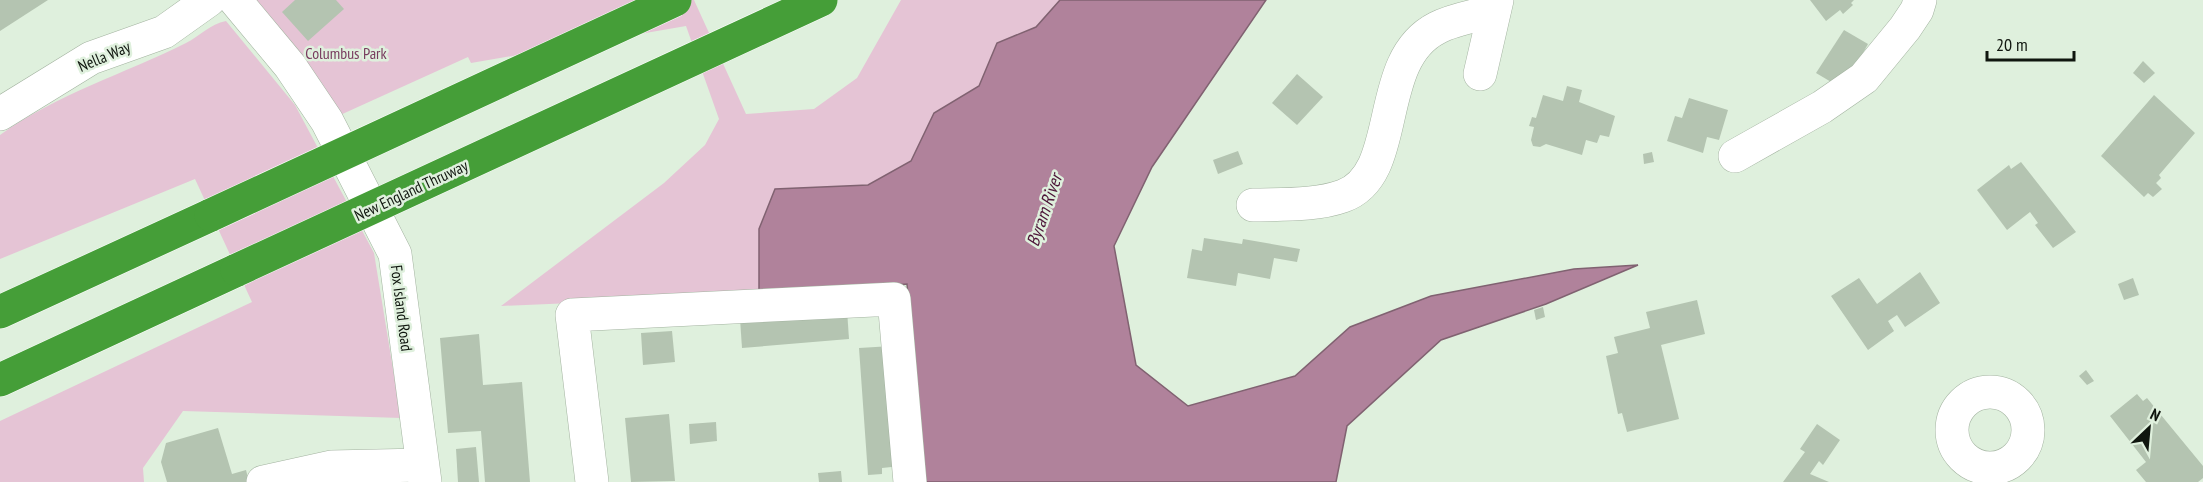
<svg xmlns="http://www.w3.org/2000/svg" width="2203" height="482" viewBox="0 0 2203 482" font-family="'PT Sans Narrow',sans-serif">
<rect width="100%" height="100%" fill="#dff0dd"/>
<g fill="#e5c4d5">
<path d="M242 0H694L746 114 814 109 857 78 901 0H1060L1036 27 997 43 979 86 934 113 911 161 868 185 775 189 759 295 501 306 664 183 705 145 719 119 686 26 471 63 468 57 327 121Z"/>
<path d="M226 21 295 105 374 253 401 418 183 411 143 468 144 482H0V421L252 302 195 179 0 259V135C57 94 124 74 186 43 200 36 210 24 226 21Z"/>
</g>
<path fill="#b0829b" stroke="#806271" stroke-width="1.5" d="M1060 0H1266L1152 167 1114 246 1136 365 1188 406 1295 376 1350 327 1431 296 1574 269 1638 265 1546 304 1441 340 1347 426 1336 482H925L907 284 759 295V229L775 189 868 185 911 161 934 113 979 86 997 43 1036 27Z"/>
<g fill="#b4c4b1">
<path d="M0 0H48L0 31Z"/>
<path d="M295 0H336L344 9 308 41 282 12Z"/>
<path d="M1810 0H1854L1851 3 1853 5 1843 14 1840 10 1826 21Z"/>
<path d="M1844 30 1868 44 1843 89 1816 73Z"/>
<path d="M2143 61 2155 73 2144 83 2133 73Z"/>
<path d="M1297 74 1323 97 1297 125 1272 103Z"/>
<path d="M1567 86 1582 90 1579 102 1615 116 1609 137 1600 135 1597 143 1586 140 1582 155 1546 144 1540 147 1533 146 1531 140 1534 127 1529 126 1532 117 1536 118 1543 95 1563 101Z"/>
<path d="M2154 95 2195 133 2159 175 2161 178 2156 183 2162 189 2153 197 2148 193 2144 197 2101 156Z"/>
<path d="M1689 98 1728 110 1719 140 1707 137 1703 153 1667 141 1675 116 1682 118Z"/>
<path d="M1238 151 1243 164 1218 174 1213 160Z"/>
<path d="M1652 152 1654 162 1644 164 1643 154Z"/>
<path d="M2021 162 2076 232 2053 248 2035 225 2038 223 2030 212 2007 230 1977 190 2009 165 2011 169Z"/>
<path d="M1204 238 1242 244 1243 239 1300 249 1297 262 1274 258 1270 279 1238 273 1236 286 1187 278 1192 249 1202 251Z"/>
<path d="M1920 272 1940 303 1905 327 1897 315 1888 321 1894 331 1868 350 1831 296 1859 278 1877 304Z"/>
<path d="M2133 278 2139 295 2124 300 2118 284Z"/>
<path d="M1697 300 1705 334 1661 345 1679 419 1627 432 1622 413 1618 414 1606 356 1618 353 1614 337 1650 328 1646 312Z"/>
<path d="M1543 307 1545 317 1536 320 1534 310Z"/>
<path d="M847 310 849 339 742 348 740 319Z"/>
<path d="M672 331 675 362 643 365 641 333Z"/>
<path d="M479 334 483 385 522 382 530 482H485L481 431 448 433 440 338Z"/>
<path d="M892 346 901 466 882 468V474L868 475 859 348Z"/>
<path d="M2086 370 2094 381 2087 385 2079 376Z"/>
<path d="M2137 394 2143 401 2147 398 2203 466V478L2198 482H2146L2136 470 2146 462 2110 416Z"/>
<path d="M669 414 675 481 631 482 625 418Z"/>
<path d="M716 422 717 441 690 444 689 424Z"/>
<path d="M1817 424 1840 440 1823 465 1819 461 1810 474 1829 482H1783L1805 452 1800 449Z"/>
<path d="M218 428 232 474 246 470 249 482H167L161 462 166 443Z"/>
<path d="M476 447 479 482H458L456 449Z"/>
<path d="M841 471 842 482H819L818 473Z"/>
</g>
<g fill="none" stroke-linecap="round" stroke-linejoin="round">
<defs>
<g id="minor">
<path d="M235 0 290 66 327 121 395 254 425 482"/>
<path d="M1480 74 1497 0"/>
<path d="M0 114 91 58 164 32 209 0"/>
<path d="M1735 156 1822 107 1864 78 1905 28 1917 10 1920 0"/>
<path d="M1253 205C1282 204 1315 206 1343 196 1404 174 1372 61 1437 28 1454 19 1476 16 1494 11"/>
<circle cx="1990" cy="430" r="38"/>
<path d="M263 482 331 467 422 465"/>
<path d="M592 482 572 315 894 299 910 482"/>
</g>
<g id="highway">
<path d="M0 312 211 215"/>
<path d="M0 380 237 270"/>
</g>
</defs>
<use href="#minor" stroke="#a3b3a0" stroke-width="34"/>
<use href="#highway" stroke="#fff" stroke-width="34"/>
<use href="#minor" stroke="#fff" stroke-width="33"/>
<use href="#highway" stroke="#459e38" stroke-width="33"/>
<defs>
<g id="highway-bridge">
<path d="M211 215 675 0"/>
<path d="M237 270 821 0"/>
</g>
</defs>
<use href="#highway-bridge" stroke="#fff" stroke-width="34" stroke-linecap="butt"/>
<use href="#highway-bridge" stroke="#459e38" stroke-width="33"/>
</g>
<g text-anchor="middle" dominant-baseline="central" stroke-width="5" stroke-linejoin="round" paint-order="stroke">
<g font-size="16" fill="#783b5e" stroke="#dff0dd">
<text x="346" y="53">Columbus Park</text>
</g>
<g font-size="16" fill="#10160f" stroke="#dff0dd">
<text transform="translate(104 56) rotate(-23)">Nella Way</text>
<text transform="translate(411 190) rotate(-25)">New England Thruway</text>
<text transform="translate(402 308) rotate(83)">Fox Island Road</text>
</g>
<g font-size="18" font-style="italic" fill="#4d1438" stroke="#dff0dd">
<text transform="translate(1044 210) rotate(-71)">Byram River</text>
</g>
</g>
<g transform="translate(2149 428) rotate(26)" stroke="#dff0dd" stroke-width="4.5" paint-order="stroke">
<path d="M0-4.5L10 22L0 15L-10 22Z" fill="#10160f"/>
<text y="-9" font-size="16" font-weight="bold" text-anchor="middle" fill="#10160f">N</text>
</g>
<path d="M1987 51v9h87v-9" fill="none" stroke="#10160f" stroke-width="3"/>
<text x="1996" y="51" font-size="18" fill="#10160f" stroke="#dff0dd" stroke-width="4.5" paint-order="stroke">20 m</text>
</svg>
